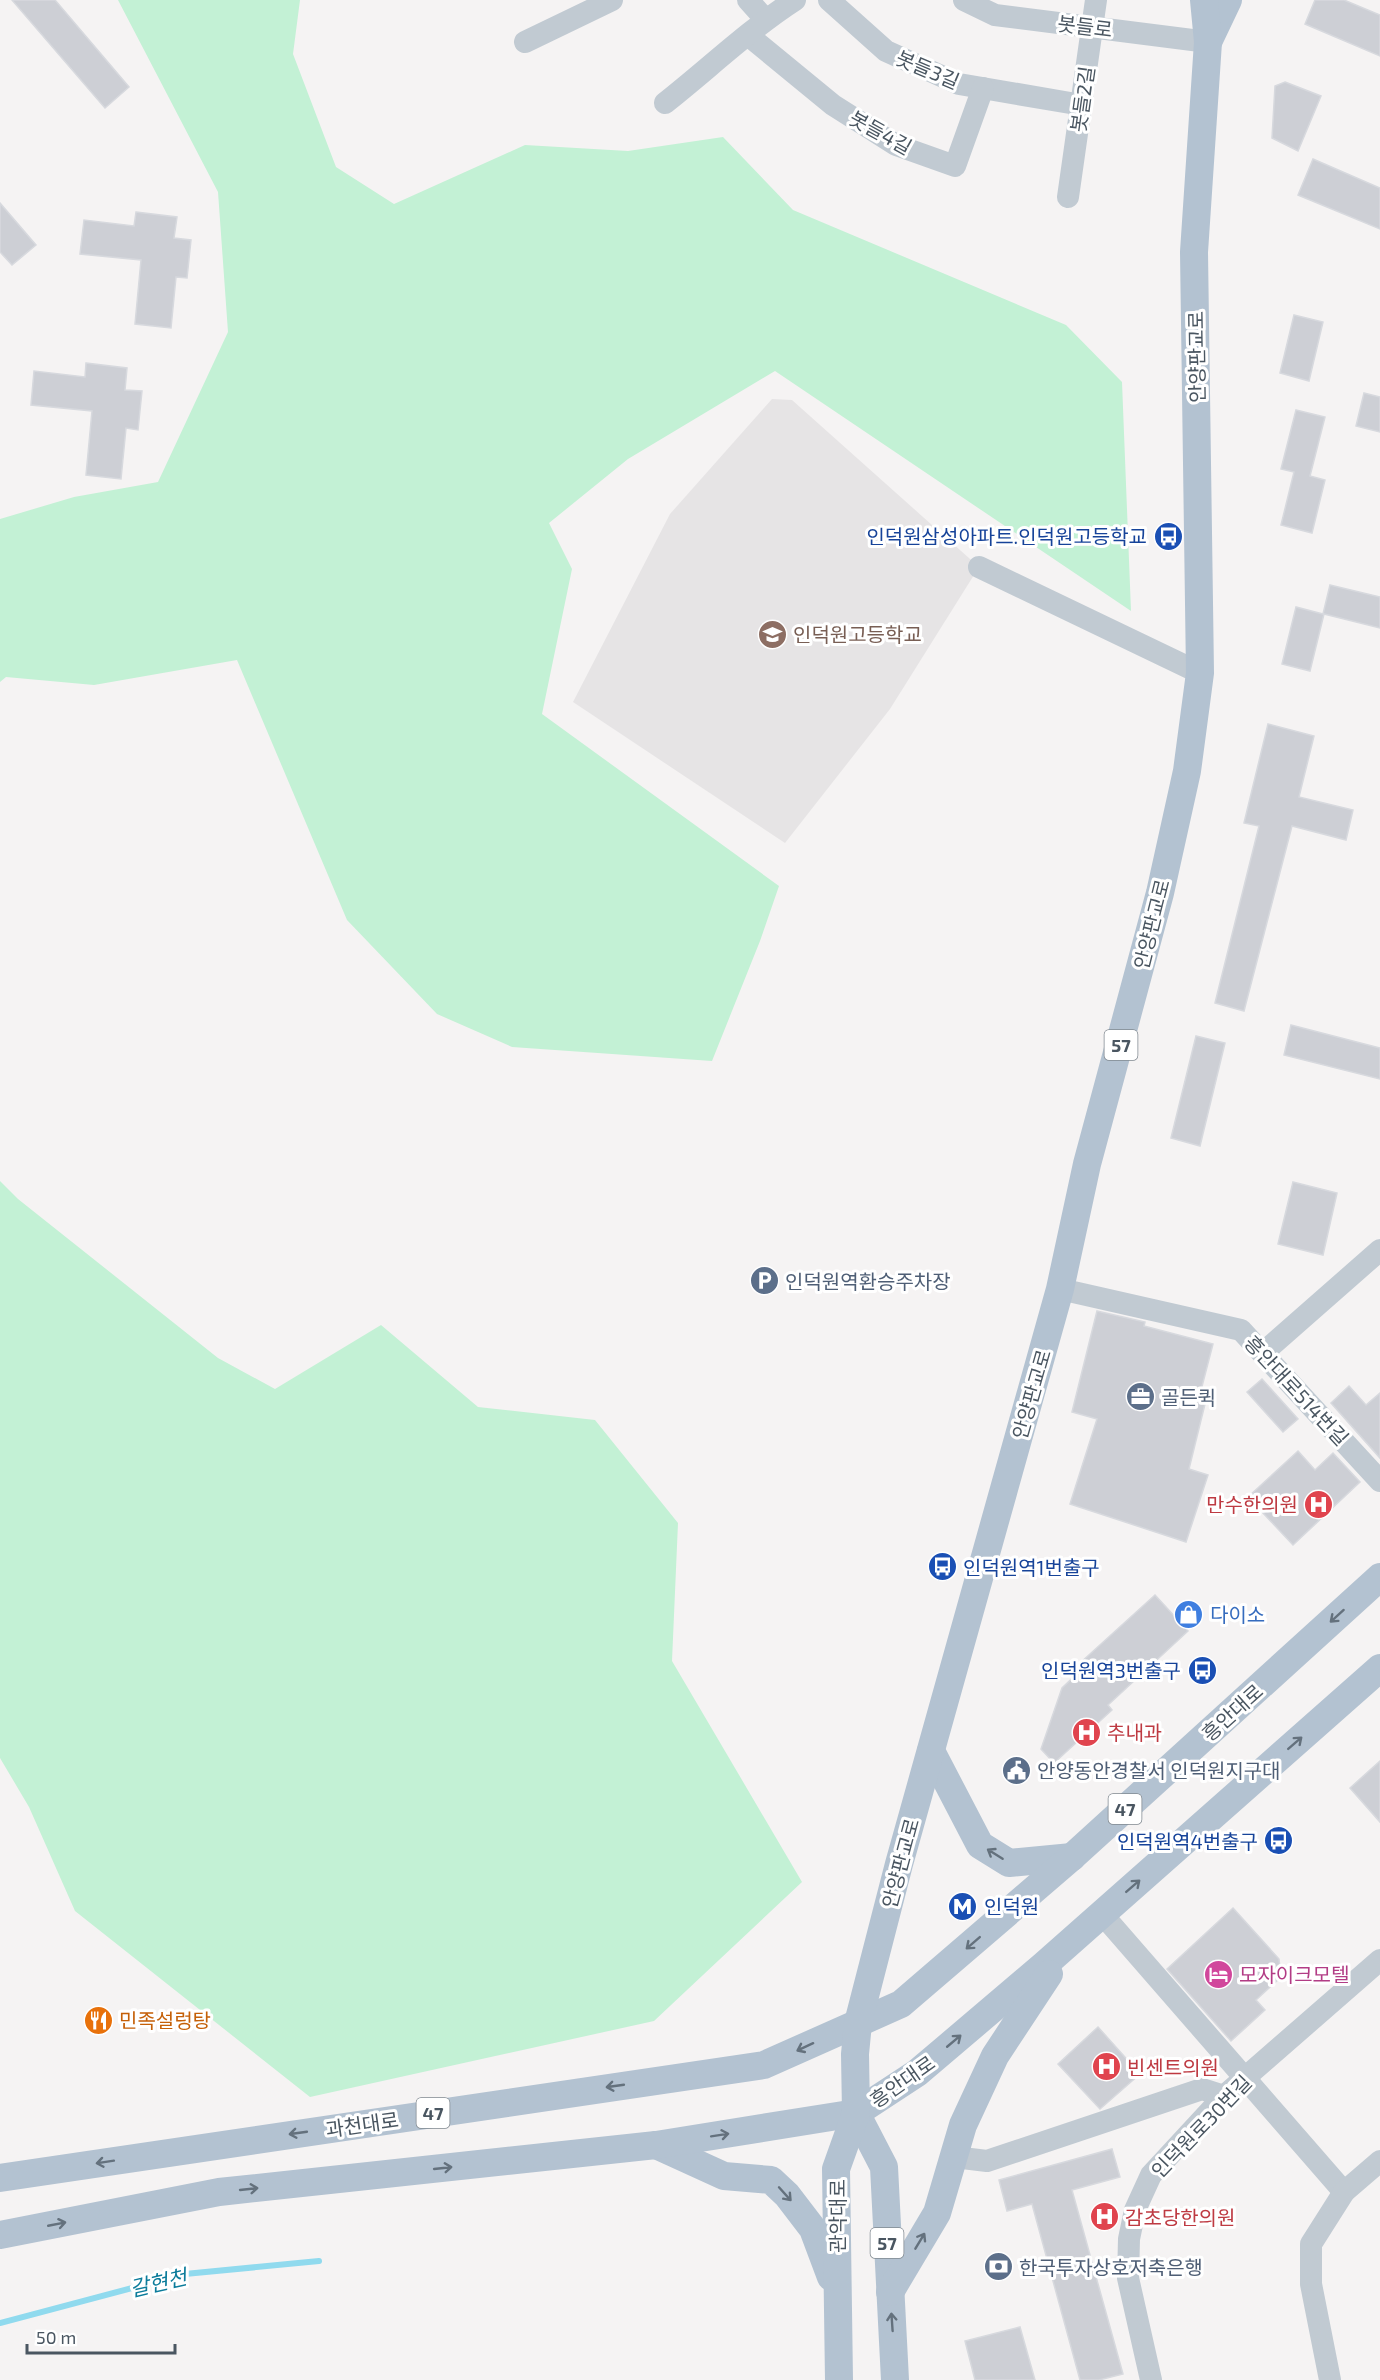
<svg xmlns="http://www.w3.org/2000/svg" width="1380" height="2380" viewBox="0 0 1380 2380" font-family="'Exo 2','Noto Sans KR',sans-serif">
<rect width="100%" height="100%" fill="#f5f3f3"/>
<path fill="#e6e4e5" d="M772 399 792 400 979 567 890 709 785 843 573 702 670 514Z"/>
<g fill="#c3f1d5">
<path d="M118 0H300L293 54 336 167 394 204 525 145 628 151 723 137 793 210 1066 325 1122 382 1131 611 775 371 628 459 549 523 572 569 542 714 779 886 760 941 712 1061 512 1047 437 1014 347 920 237 660 94 685 6 677 0 682V519L74 497 158 482 228 332 218 192Z"/>
<path d="M0 1181 18 1199 218 1358 275 1389 381 1325 478 1407 595 1420 678 1523 672 1661 802 1882 654 2021 310 2097 75 1911 29 1807 0 1758Z"/>
</g>
<g fill="none" stroke-linecap="round" stroke-linejoin="round">
<path stroke="#90daee" stroke-width="6" d="M0 2323 185 2274 319 2261"/>
</g>
<g fill="#cdcfd5" stroke="#d7d9de" stroke-width="1.5">
<path d="M12 0H55L129 87 105 108Z"/>
<path d="M1315 0H1344L1380 15V56L1305 24Z"/>
<path d="M1285 82 1321 96 1298 151 1272 138 1275 86Z"/>
<path d="M1313 159 1380 188V229L1298 195Z"/>
<path d="M0 203 36 245 12 265 0 252Z"/>
<path d="M136 212 177 217 174 238 191 240 187 278 176 277 171 328 135 324 141 260 80 254 84 220 134 226Z"/>
<path d="M1294 315 1323 322 1309 381 1280 373Z"/>
<path d="M86 363 127 368 125 390 142 391 138 430 126 428 121 479 86 475 92 411 31 405 34 371 85 377Z"/>
<path d="M1364 393 1380 397V432L1356 426Z"/>
<path d="M1296 410 1325 417 1310 476 1325 480 1312 533 1281 525 1294 472 1281 469Z"/>
<path d="M1330 585 1380 597V628L1324 614 1310 671 1282 664 1296 607 1323 614Z"/>
<path d="M1268 724 1314 736 1299 797 1353 810 1346 840 1292 826 1244 1011 1215 1003 1259 826 1244 823Z"/>
<path d="M1291 1025 1380 1048V1079L1284 1055Z"/>
<path d="M1196 1036 1225 1043 1200 1146 1171 1138Z"/>
<path d="M1293 1182 1337 1193 1323 1255 1278 1244Z"/>
<path d="M1097 1311 1145 1322 1144 1326 1213 1344 1199 1398 1206 1400 1189 1469 1208 1475 1186 1542 1070 1504 1097 1419 1072 1412Z"/>
<path d="M1262 1379 1298 1419 1283 1432 1247 1392Z"/>
<path d="M1349 1386 1366 1405 1380 1393V1458L1331 1403Z"/>
<path d="M1298 1451 1315 1470 1333 1453 1360 1482 1293 1545 1248 1497Z"/>
<path d="M1155 1595 1188 1631 1108 1705 1112 1710 1054 1763 1041 1749 1062 1688 1083 1668 1079 1664Z"/>
<path d="M1380 1761V1822L1350 1788Z"/>
<path d="M1233 1908 1279 1959 1281 1977 1256 2000 1265 2010 1231 2041 1167 1969Z"/>
<path d="M1098 2027 1140 2074 1100 2109 1058 2064Z"/>
<path d="M1112 2149 1120 2177 1072 2190 1123 2374 1099 2380H1080L1032 2204 1007 2211 999 2180Z"/>
<path d="M1020 2327 1035 2380H975L965 2341Z"/>
</g>
<g fill="none" stroke-linecap="round" stroke-linejoin="round">
<g stroke="#c1cad2" stroke-width="22">
<path d="M748 0 765 19"/>
<path d="M829 0 886 51 959 84 1082 105"/>
<path d="M964 0 995 15 1208 42"/>
<path d="M749 36 833 105 896 145 955 166 983 88"/>
<path d="M525 42 612 0"/>
<path d="M665 103C707 70 750 29 795 0"/>
<path d="M1068 197 1096 0"/>
<path d="M979 567 1200 673"/>
<path d="M1060 1289 1241 1330 1380 1481"/>
<path d="M1264 1352 1380 1250"/>
<path d="M1102 1914 1344 2192"/>
<path d="M954 2157 987 2161 1202 2089 1224 2096"/>
<path d="M1151 2380 1128 2278 1129 2239 1135 2210 1151 2175 1224 2096 1380 1960"/>
<path d="M1330 2380 1311 2284V2244L1344 2192 1380 2161"/>
</g>
<g stroke="#b3c2d1" stroke-width="28">
<path d="M1208 42 1228 0"/>
<path d="M931 1751 980 1845 1009 1863 1072 1857"/>
<path d="M856 2113 884 2167 895 2380"/>
<path d="M656 2145 724 2176 771 2180 787 2195 813 2229 831 2277"/>
<path d="M0 2178 764 2065 901 2004 1072 1857 1380 1577"/>
<path d="M0 2235 219 2192 656 2145 856 2113 917 2073 1043 1966 1380 1668"/>
<path d="M890 2292 937 2213 963 2125 995 2056 1049 1974"/>
<path d="M839 2380 836 2169 856 2113 855 2054 858 2023 899 1864 1060 1289 1087 1164 1160 893 1187 771 1200 673 1194 252 1208 42 1204 0"/>
</g>
</g>
<defs><path id="oneway-shaft" d="M-6 0H5M1.5-3L5.5 0L1.5 3" fill="none" stroke-width="1.6" stroke-linecap="round" stroke-linejoin="round" transform="scale(1.5)"/></defs>
<g stroke="#64717d">
<use href="#oneway-shaft" transform="translate(1337 1616) rotate(138)"/>
<use href="#oneway-shaft" transform="translate(1295 1743) rotate(-41)"/>
<use href="#oneway-shaft" transform="translate(995 1854) rotate(-148)"/>
<use href="#oneway-shaft" transform="translate(1133 1886) rotate(-41)"/>
<use href="#oneway-shaft" transform="translate(973 1943) rotate(139)"/>
<use href="#oneway-shaft" transform="translate(954 2041) rotate(-40)"/>
<use href="#oneway-shaft" transform="translate(805 2047) rotate(155)"/>
<use href="#oneway-shaft" transform="translate(615 2086) rotate(172)"/>
<use href="#oneway-shaft" transform="translate(298 2133) rotate(172)"/>
<use href="#oneway-shaft" transform="translate(720 2135) rotate(-9)"/>
<use href="#oneway-shaft" transform="translate(105 2162) rotate(171)"/>
<use href="#oneway-shaft" transform="translate(443 2168) rotate(-6)"/>
<use href="#oneway-shaft" transform="translate(249 2189) rotate(-6)"/>
<use href="#oneway-shaft" transform="translate(785 2194) rotate(48)"/>
<use href="#oneway-shaft" transform="translate(57 2224) rotate(-11)"/>
<use href="#oneway-shaft" transform="translate(920 2241) rotate(-59)"/>
<use href="#oneway-shaft" transform="translate(892 2322) rotate(-94)"/>
</g>
<defs>
<symbol id="bus-disc" viewBox="-11 -11 22 22"><circle r="9.5" fill="#1a4fb4" stroke="#fff"/><path d="M-5-6H5V4H4V6H2V4H-2V6H-4V4H-5ZM-3.5-4V0h7V-4ZM-3.5 1.2v1.5H-2V1.2ZM2 1.2v1.5H3.5V1.2Z" fill="#fff"/></symbol>
<symbol id="school-disc" viewBox="-11 -11 22 22"><circle r="9.5" fill="#8d6e63" stroke="#fff"/><path d="M0-5L7-2L0 1L-7-2ZM-4 1L0 2.5L4 1V4Q0 6-4 4Z" fill="#fff"/></symbol>
<symbol id="parking-disc" viewBox="-11 -11 22 22"><circle r="9.5" fill="#5c6f8a" stroke="#fff"/><path d="M-3.5-5.5H1a3.5 3.5 0 0 1 0 7H-1V5.5H-3.5ZM-1-3.4V-.6H.8a1.4 1.4 0 0 0 0-2.8Z" fill="#fff"/></symbol>
<symbol id="office-disc" viewBox="-11 -11 22 22"><circle r="9.5" fill="#5c6f8a" stroke="#fff"/><path d="M-6-3h4V-5.5h4V-3h4V5H-6ZM-1-4.5V-3h2v-1.5ZM-6 0V1H6V0Z" fill="#fff"/></symbol>
<symbol id="hospital-disc" viewBox="-11 -11 22 22"><circle r="9.5" fill="#e0444e" stroke="#fff"/><path d="M-5-5h3v3.5h4V-5h3V5h-3V1.5h-4V5h-3Z" fill="#fff"/></symbol>
<symbol id="shop-disc" viewBox="-11 -11 22 22"><circle r="9.5" fill="#3f7fe0" stroke="#fff"/><path d="M-5-2.5h2.3a2.7 3.5 0 0 1 5.4 0H5L5.5 6h-11ZM-1.5-2.5h3a1.5 2.3 0 0 0-3 0Z" fill="#fff"/></symbol>
<symbol id="civic-disc" viewBox="-11 -11 22 22"><circle r="9.5" fill="#5c6f8a" stroke="#fff"/><path d="M-.6-6.5H3V-4.5H.6V-3L4-1V1h2V6H-6V1h2V-1L-.6-3ZM-1.2 2.5V6h2.4V2.5Z" fill="#fff"/></symbol>
<symbol id="metro-disc" viewBox="-11 -11 22 22"><circle r="9.5" fill="#1a4fb4" stroke="#fff"/><path d="M-5.5 5V-5H-3L0 0L3-5H5.5V5H3V-.5L0 4L-3-.5V5Z" fill="#fff"/></symbol>
<symbol id="hotel-disc" viewBox="-11 -11 22 22"><circle r="9.5" fill="#d1479c" stroke="#fff"/><path d="M-6-4.5h1.5V1H6V5H4.5V3h-9V5H-6ZM-4 0a1.8 1.8 0 1 1 3.6 0ZM.5 0V-2.5h3Q6-2.5 6 0Z" fill="#fff"/></symbol>
<symbol id="restaurant-disc" viewBox="-11 -11 22 22"><circle r="9.5" fill="#e8710a" stroke="#fff"/><path d="M-5-6h1v4h1v-4h1v4h1v-4h1v5L-1.5 .5V6h-2V.5L-5-1ZM5-6V6H3V1.5H1.5Q1.5-4 5-6Z" fill="#fff"/></symbol>
<symbol id="bank-disc" viewBox="-11 -11 22 22"><circle r="9.5" fill="#5c6f8a" stroke="#fff"/><path d="M-6-4H6V4H-6ZM0-2.3a2.3 2.3 0 1 0 0 4.6a2.3 2.3 0 1 0 0-4.6Z" fill="#fff"/></symbol>
</defs>
<g fill-rule="evenodd">
<use href="#bus-disc" x="1152" y="520" width="33" height="33"/>
<use href="#school-disc" x="756" y="618" width="33" height="33"/>
<use href="#parking-disc" x="748" y="1264" width="33" height="33"/>
<use href="#office-disc" x="1124" y="1380" width="33" height="33"/>
<use href="#hospital-disc" x="1302" y="1488" width="33" height="33"/>
<use href="#bus-disc" x="926" y="1550" width="33" height="33"/>
<use href="#shop-disc" x="1172" y="1598" width="33" height="33"/>
<use href="#bus-disc" x="1186" y="1654" width="33" height="33"/>
<use href="#hospital-disc" x="1070" y="1716" width="33" height="33"/>
<use href="#civic-disc" x="1000" y="1754" width="33" height="33"/>
<use href="#bus-disc" x="1262" y="1824" width="33" height="33"/>
<use href="#metro-disc" x="946" y="1890" width="33" height="33"/>
<use href="#hotel-disc" x="1202" y="1958" width="33" height="33"/>
<use href="#restaurant-disc" x="82" y="2004" width="33" height="33"/>
<use href="#hospital-disc" x="1090" y="2050" width="33" height="33"/>
<use href="#hospital-disc" x="1088" y="2200" width="33" height="33"/>
<use href="#bank-disc" x="982" y="2250" width="33" height="33"/>
</g>
<g text-anchor="middle" dominant-baseline="central" stroke-width="6" stroke-linejoin="round" paint-order="stroke">
<g fill="#fff" stroke="#808990" stroke-width="1.5">
<rect x="1104.5" y="1030" width="33" height="30" rx="4.5"/>
<rect x="1108.5" y="1794" width="33" height="30" rx="4.5"/>
<rect x="416.5" y="2098" width="33" height="30" rx="4.5"/>
<rect x="870.5" y="2228" width="33" height="30" rx="4.5"/>
</g>
<g font-size="18" font-weight="bold" fill="#4a5661">
<text x="1121" y="1045">57</text>
<text x="1125" y="1809">47</text>
<text x="433" y="2113">47</text>
<text x="887" y="2243">57</text>
</g>
<g font-size="20" fill="#4a5661" stroke="#fff">
<text transform="translate(1085 26) rotate(7)">봇들로</text>
<text transform="translate(928 69) rotate(23)">봇들3길</text>
<text transform="translate(1082 99) rotate(-82)">봇들2길</text>
<text transform="translate(881 132) rotate(29)">봇들4길</text>
<text transform="translate(1196 357) rotate(-91)">안양판교로</text>
<text transform="translate(1151 924) rotate(-76)">안양판교로</text>
<text transform="translate(1297 1390) rotate(47)">흥안대로514번길</text>
<text transform="translate(1031 1394) rotate(-74)">안양판교로</text>
<text transform="translate(1232 1712) rotate(-42)">흥안대로</text>
<text transform="translate(900 1863) rotate(-75)">안양판교로</text>
<text transform="translate(902 2081) rotate(-35)">흥안대로</text>
<text transform="translate(362 2124) rotate(-8)">과천대로</text>
<text transform="translate(1201 2126) rotate(-46)">인덕원로30번길</text>
<text transform="translate(837 2216) rotate(-90)">관악대로</text>
</g>
<g font-size="20" fill="#164399" stroke="#fff" text-anchor="end">
<text x="1147" y="536">인덕원삼성아파트.인덕원고등학교</text>
<text x="963" y="1567" text-anchor="start">인덕원역1번출구</text>
<text x="1181" y="1670">인덕원역3번출구</text>
<text x="1258" y="1841">인덕원역4번출구</text>
<text x="984" y="1906" text-anchor="start">인덕원</text>
</g>
<g font-size="20" fill="#785e54" stroke="#fff" text-anchor="start">
<text x="793" y="634">인덕원고등학교</text>
</g>
<g font-size="20" fill="#4e5e75" stroke="#fff" text-anchor="start">
<text x="785" y="1281">인덕원역환승주차장</text>
<text x="1161" y="1397">골든퀵</text>
<text x="1037" y="1770">안양동안경찰서 인덕원지구대</text>
<text x="1019" y="2267">한국투자상호저축은행</text>
</g>
<g font-size="20" fill="#be3a42" stroke="#fff" text-anchor="start">
<text x="1298" y="1504" text-anchor="end">만수한의원</text>
<text x="1107" y="1732">추내과</text>
<text x="1127" y="2067">빈센트의원</text>
<text x="1125" y="2217">감초당한의원</text>
</g>
<g font-size="20" fill="#366cbe" stroke="#fff" text-anchor="start">
<text x="1210" y="1614">다이소</text>
</g>
<g font-size="20" fill="#b23c85" stroke="#fff" text-anchor="start">
<text x="1239" y="1974">모자이크모텔</text>
</g>
<g font-size="20" fill="#c56008" stroke="#fff" text-anchor="start">
<text x="119" y="2020">민족설렁탕</text>
</g>
<g font-size="21" font-style="italic" fill="#0c7c9b" stroke="#fff">
<text transform="translate(158 2282) rotate(-13)">갈현천</text>
</g>
</g>
<path d="M27 2344v9h148v-9" fill="none" stroke="#4a5661" stroke-width="3"/>
<text x="36" y="2344" font-size="18" fill="#4a5661" stroke="#ffffff" stroke-width="4.5" paint-order="stroke">50 m</text>
</svg>
